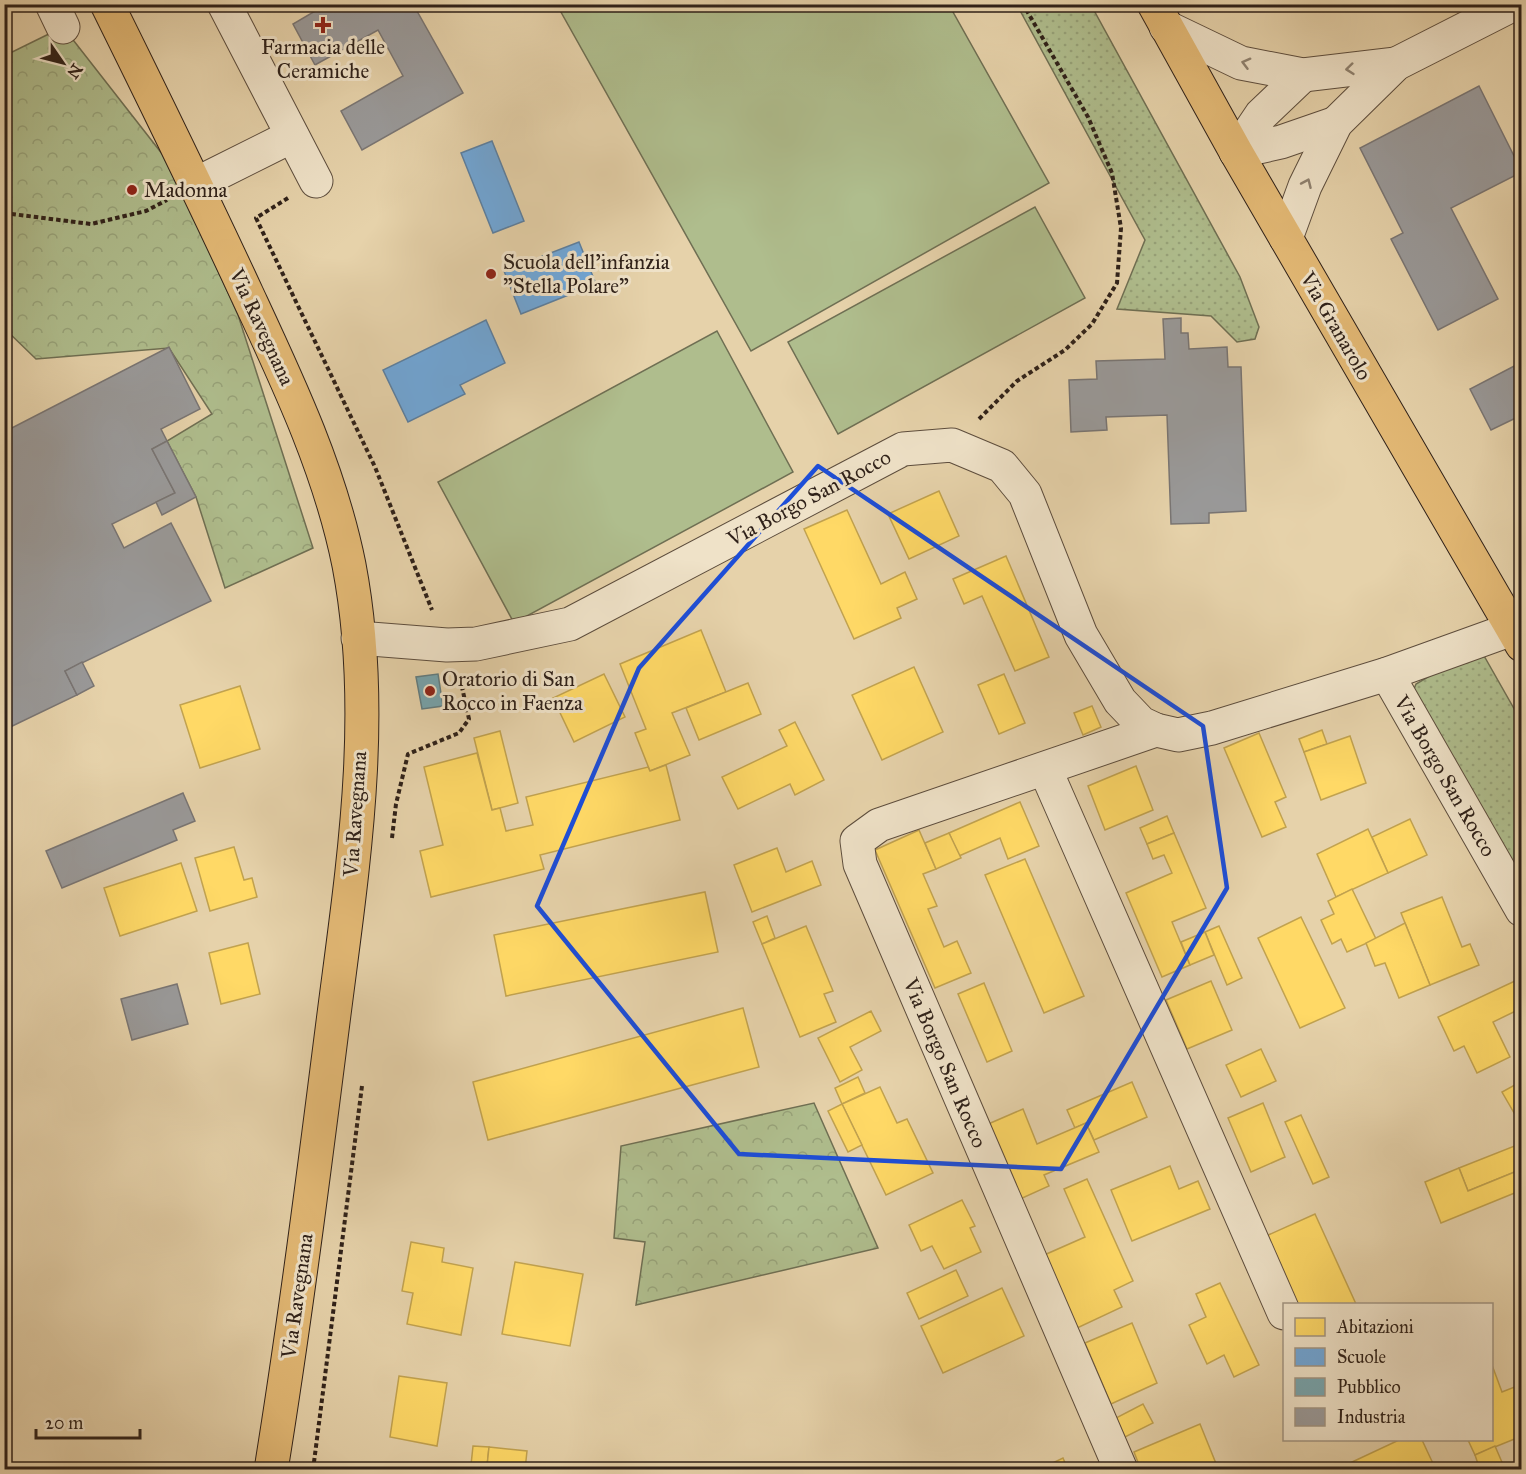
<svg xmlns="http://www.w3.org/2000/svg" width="1526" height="1474" viewBox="0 0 1526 1474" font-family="'IM FELL Great Primer',serif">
<defs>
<pattern id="grass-dots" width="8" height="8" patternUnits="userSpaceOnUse" patternTransform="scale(1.5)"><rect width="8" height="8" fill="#afbd8d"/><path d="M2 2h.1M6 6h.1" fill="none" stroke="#97a279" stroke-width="1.8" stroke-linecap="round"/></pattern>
<pattern id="park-crowns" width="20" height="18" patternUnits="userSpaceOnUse" patternTransform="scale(1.5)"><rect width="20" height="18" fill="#afbd8d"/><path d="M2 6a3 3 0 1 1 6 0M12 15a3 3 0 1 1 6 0" fill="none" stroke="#97a279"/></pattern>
</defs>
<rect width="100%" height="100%" fill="#e6d2aa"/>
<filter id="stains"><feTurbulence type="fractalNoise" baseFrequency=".00333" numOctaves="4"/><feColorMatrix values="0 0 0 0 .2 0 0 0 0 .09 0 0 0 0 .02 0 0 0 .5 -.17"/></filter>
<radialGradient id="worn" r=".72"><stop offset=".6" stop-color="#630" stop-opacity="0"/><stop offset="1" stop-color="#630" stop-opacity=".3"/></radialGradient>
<g fill="url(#grass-dots)" stroke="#6f6f53" stroke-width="1.5">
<path d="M1017 5H1091L1240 277 1259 327 1255 339 1237 342 1211 316 1117 309 1145 240Z"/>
<path d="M1479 647 1521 721V886L1412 694 1416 684Z"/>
</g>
<g fill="url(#park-crowns)" stroke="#6f6f53" stroke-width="1.5">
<path d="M63 27 170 164 238 315 313 548 225 588 196 497 167 441 212 414 169 348 36 359 5 329 4 56Z"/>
<path d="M814 1103 878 1248 636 1305 645 1242 614 1238 621 1146Z"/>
</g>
<g fill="#afbd8d" stroke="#6f6f53" stroke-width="1.5">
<path d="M557 5H949L1049 183 751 351Z"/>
<path d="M1035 207 1085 298 838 434 788 342Z"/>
<path d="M717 331 793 472 514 623 438 482Z"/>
</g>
<g fill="#ffd966" stroke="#c1a24f" stroke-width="1.5">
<path d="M939 491 959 536 909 559 888 514Z"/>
<path d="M847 510 881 584 905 572 917 599 897 608 901 618 854 639 804 529Z"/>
<path d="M1006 556 1049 657 1015 671 982 596 964 604 953 579Z"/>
<path d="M701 630 726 692 672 713 690 755 650 771 635 733 646 729 620 664Z"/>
<path d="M914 667 943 732 882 760 852 695Z"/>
<path d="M604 674 625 717 574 742 553 698Z"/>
<path d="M1004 674 1025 723 999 734 978 685Z"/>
<path d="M748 683 761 714 699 740 686 708Z"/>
<path d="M240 686 260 749 200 768 180 705Z"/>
<path d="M1092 706 1101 727 1083 735 1074 713Z"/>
<path d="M795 722 824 780 795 795 790 784 738 809 722 777 787 746 779 730Z"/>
<path d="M1322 730 1327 744 1304 752 1299 739Z"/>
<path d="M500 731 518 803 492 810 474 738Z"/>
<path d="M1259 733 1286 797 1275 802 1286 827 1262 837 1224 748Z"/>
<path d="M1350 736 1366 783 1321 800 1304 752Z"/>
<path d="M477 753 492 810 500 808 506 831 533 825 526 797 648 767 650 771 666 765 680 820 540 855 544 869 431 897 420 851 443 845 424 767Z"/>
<path d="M1136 766 1153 810 1105 830 1088 786Z"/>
<path d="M1020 802 1039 846 1008 859 1000 838 959 856 949 833Z"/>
<path d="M1167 816 1174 833 1147 844 1140 828Z"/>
<path d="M1410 819 1427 855 1388 873 1372 837Z"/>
<path d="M1368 829 1388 873 1336 897 1317 854Z"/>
<path d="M919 830 936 869 923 874 937 906 928 909 944 947 957 941 971 973 935 988 875 850Z"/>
<path d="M949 833 961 858 936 869 925 843Z"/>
<path d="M1174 833 1206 908 1172 922 1190 965 1162 977 1126 893 1172 873 1164 855 1153 859 1147 844Z"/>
<path d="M234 847 244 880 252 878 257 897 210 911 195 858Z"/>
<path d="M777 848 786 872 812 861 821 885 752 912 734 865Z"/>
<path d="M1025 859 1084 996 1044 1013 985 875Z"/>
<path d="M181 863 197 911 120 936 104 888Z"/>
<path d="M1352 889 1376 939 1347 952 1341 939 1332 944 1321 920 1334 914 1328 901Z"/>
<path d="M705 892 718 952 506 996 494 935Z"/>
<path d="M1442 897 1462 947 1470 944 1479 965 1430 985 1401 913Z"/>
<path d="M767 916 775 938 762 944 753 922Z"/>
<path d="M1301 917 1345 1008 1300 1028 1258 938Z"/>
<path d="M1405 923 1430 985 1399 998 1385 963 1375 966 1366 943Z"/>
<path d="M806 926 833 991 824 994 836 1022 800 1037 762 944Z"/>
<path d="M1219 926 1242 978 1227 985 1205 932Z"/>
<path d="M1205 932 1214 955 1190 965 1181 942Z"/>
<path d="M248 943 260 994 221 1004 209 953Z"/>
<path d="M1517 980 1522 990V1008L1493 1022 1510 1057 1477 1073 1464 1046 1454 1051 1438 1017Z"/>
<path d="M1211 981 1232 1030 1187 1049 1166 1000Z"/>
<path d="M984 983 1012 1051 987 1062 958 994Z"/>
<path d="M743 1008 759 1067 488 1140 473 1082Z"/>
<path d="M871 1011 881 1031 850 1047 862 1070 840 1082 818 1038Z"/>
<path d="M1261 1049 1276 1081 1241 1097 1226 1065Z"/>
<path d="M858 1077 865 1093 842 1104 835 1088Z"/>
<path d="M1522 1081V1115L1517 1118 1502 1092Z"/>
<path d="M1132 1082 1147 1117 1094 1140 1086 1123 1075 1128 1067 1110Z"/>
<path d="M880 1087 897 1123 907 1119 933 1173 886 1195 842 1104Z"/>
<path d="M1263 1103 1285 1157 1251 1172 1228 1118Z"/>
<path d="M842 1104 862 1145 848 1152 828 1111Z"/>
<path d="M1023 1109 1037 1144 1086 1123 1099 1152 1044 1175 1049 1186 1018 1200 986 1125Z"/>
<path d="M1301 1115 1329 1177 1313 1184 1285 1122Z"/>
<path d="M1522 1143V1183L1517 1171 1468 1191 1459 1168Z"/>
<path d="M1170 1166 1179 1189 1198 1181 1210 1209 1132 1241 1111 1190Z"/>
<path d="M1459 1168 1468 1191 1517 1171 1522 1190 1441 1223 1425 1182Z"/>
<path d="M1087 1179 1133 1281 1114 1290 1122 1307 1075 1329 1042 1256 1085 1237 1064 1189Z"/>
<path d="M962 1200 975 1226 970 1228 981 1252 944 1269 932 1246 921 1251 909 1225Z"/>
<path d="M1315 1214 1356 1304H1297L1266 1236Z"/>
<path d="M411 1242 444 1248 442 1262 473 1268 461 1335 407 1324 413 1293 402 1291Z"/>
<path d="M515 1262 583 1274 570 1346 502 1334Z"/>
<path d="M956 1270 968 1296 919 1319 907 1293Z"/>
<path d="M1220 1283 1259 1365 1234 1377 1224 1355 1207 1364 1189 1325 1206 1317 1196 1294Z"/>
<path d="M1002 1288 1024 1336 943 1373 921 1326Z"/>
<path d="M1132 1323 1157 1383 1111 1404 1085 1343Z"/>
<path d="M1492 1365 1502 1392 1522 1384V1436L1475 1455 1468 1440H1492Z"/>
<path d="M399 1376 447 1383 437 1446 390 1437Z"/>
<path d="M1143 1404 1153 1423 1123 1438 1114 1419Z"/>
<path d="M1200 1424 1217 1466 1209 1470H1141L1134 1452Z"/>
<path d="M1399 1440H1422L1436 1470H1335Z"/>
<path d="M473 1446 489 1447 487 1466 471 1465Z"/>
<path d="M1495 1446 1504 1467 1480 1470 1475 1455Z"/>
<path d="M489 1447 527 1451 525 1470H470L471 1465 487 1466Z"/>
<path d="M1063 1458 1068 1470H1038Z"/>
</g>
<g fill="#6fa8dc" stroke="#5c80a2" stroke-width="1.5">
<path d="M492 141 524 221 493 233 461 153Z"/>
<path d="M579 242 596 284 521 314 504 271Z"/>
<path d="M486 320 505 363 460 385 465 394 408 422 383 370Z"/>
</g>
<path fill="#76a5af" stroke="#617d82" stroke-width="1.5" d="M438 674 443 706 422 709 416 677Z"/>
<g fill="#999" stroke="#797573" stroke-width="1.5">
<path d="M327 4H413L463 93 362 150 341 111 403 76 378 30 315 65 293 24Z"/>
<path d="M1479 86 1522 172 1451 208 1498 299 1438 330 1391 239 1403 233 1360 148Z"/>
<path d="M1181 318V333H1188L1189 349 1227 347 1228 367H1241L1246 511 1209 513V523L1171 524 1167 415 1106 417 1107 430 1071 432 1069 380 1097 379 1096 361 1165 359 1163 319Z"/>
<path d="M169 347 200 409 161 429 167 441 152 449 175 493 112 524 124 548 171 523 211 601 65 671 77 695 4 730V432Z"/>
<path d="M1520 363 1522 415 1491 430 1470 389Z"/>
<path d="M167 441 196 497 162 515 156 502 175 493 152 449Z"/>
<path d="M82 662 94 686 77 695 65 671Z"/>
<path d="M183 793 195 821 173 830 177 840 62 888 46 851Z"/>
<path d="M177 984 188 1024 132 1040 121 999Z"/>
</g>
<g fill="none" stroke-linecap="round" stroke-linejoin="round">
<defs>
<g id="minor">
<path d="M52 4 63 27"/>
<path d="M224 4 316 181"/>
<path d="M1166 27 1241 63 1303 75 1396 64"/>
<path d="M1236 152 1281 142 1336 123"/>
<path d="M1236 152 1261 115 1303 75"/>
<path d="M196 184 292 136"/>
<path d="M1286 238 1305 186 1336 123 1396 64 1514 4"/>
<path d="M358 638 447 645 476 644 570 624 903 449 952 445 1002 466 1025 494 1081 635 1120 701 1141 723 1156 730 1178 735 1212 728 1387 674 1512 629"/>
<path d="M1387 674 1522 910"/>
<path d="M1045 769 1284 1313"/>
<path d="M1121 1470 860 864 857 841 879 825 1156 730"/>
</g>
<g id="major">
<path d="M107 4C155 101 202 197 247 294 288 382 330 470 349 565 378 717 352 872 333 1022 314 1172 295 1321 271 1470"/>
<path d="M1154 4 1236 152 1522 645"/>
</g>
</defs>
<use href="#minor" stroke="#5d4d3d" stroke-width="35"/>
<use href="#major" stroke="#2f2119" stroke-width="35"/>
<g stroke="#2f2119" stroke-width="4" stroke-dasharray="4.5 3" stroke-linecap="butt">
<path d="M288 198 256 218 375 467 432 610"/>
<path d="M4 213 91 224 146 211 167 200"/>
<path d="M979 419 1017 381 1065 350 1092 324 1117 283 1121 228 1112 173 1088 117 1023 4"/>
<path d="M392 838 396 804 408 754 459 733 469 719 460 678"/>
<path d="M313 1470 362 1086"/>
</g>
<use href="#minor" stroke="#efe2c8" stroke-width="33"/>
<use href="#major" stroke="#e3b975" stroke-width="33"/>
</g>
<defs><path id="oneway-chevron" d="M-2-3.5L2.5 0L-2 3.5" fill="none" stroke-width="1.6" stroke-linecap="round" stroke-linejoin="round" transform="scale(1.5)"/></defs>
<g stroke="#8f8270">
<use href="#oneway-chevron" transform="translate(1246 63) rotate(-165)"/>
<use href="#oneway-chevron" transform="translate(1350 69) rotate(174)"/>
<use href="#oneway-chevron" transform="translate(1307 183) rotate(-66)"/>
</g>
<path fill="none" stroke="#1d4ed8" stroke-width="4.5" stroke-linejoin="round" d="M818 466 1203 726 1227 888 1061 1169 739 1154 537 906 639 668Z"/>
<g fill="#8f2418" stroke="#efe2c8" stroke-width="2">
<path d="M320 16h6v6h6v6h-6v6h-6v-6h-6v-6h6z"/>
<circle cx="132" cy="190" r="6"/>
<circle cx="491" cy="274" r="6"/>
<circle cx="430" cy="691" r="6"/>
</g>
<g text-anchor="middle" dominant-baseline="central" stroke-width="6" stroke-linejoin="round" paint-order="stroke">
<g font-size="21" fill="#2f2119" stroke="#efe2c8" text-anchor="start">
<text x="323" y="47" text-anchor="middle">Farmacia delle<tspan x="323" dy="24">Ceramiche</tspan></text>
<text x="144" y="190">Madonna</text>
<text x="503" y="262">Scuola dell'infanzia<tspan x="503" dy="24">"Stella Polare"</tspan></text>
<text x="442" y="679">Oratorio di San<tspan x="442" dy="24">Rocco in Faenza</tspan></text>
</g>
<g font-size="21" fill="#2f2119" stroke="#efe2c8">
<text transform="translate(1336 326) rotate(60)">Via Granarolo</text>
<text transform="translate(262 327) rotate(65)">Via Ravegnana</text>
<text transform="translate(809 498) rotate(-28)">Via Borgo San Rocco</text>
<text transform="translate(1445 776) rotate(60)">Via Borgo San Rocco</text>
<text transform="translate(355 814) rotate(-86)">Via Ravegnana</text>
<text transform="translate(945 1063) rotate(67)">Via Borgo San Rocco</text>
<text transform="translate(297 1296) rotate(-82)">Via Ravegnana</text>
</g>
</g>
<rect width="1526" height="1474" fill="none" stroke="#e6d2aa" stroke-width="24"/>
<rect x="6" y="6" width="1514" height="1462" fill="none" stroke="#2f2119" stroke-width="3"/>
<rect x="12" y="12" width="1502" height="1450" fill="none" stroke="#2f2119" stroke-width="1.5"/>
<rect x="1283" y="1303" width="210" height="138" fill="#efe2c8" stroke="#a29582" stroke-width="1.5"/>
<rect x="1295" y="1318" width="30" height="18" fill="#ffd966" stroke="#a29582" stroke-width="1.5"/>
<text x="1337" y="1333" font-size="18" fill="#2f2119">Abitazioni</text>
<rect x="1295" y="1348" width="30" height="18" fill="#6fa8dc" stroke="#a29582" stroke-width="1.5"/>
<text x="1337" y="1363" font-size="18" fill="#2f2119">Scuole</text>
<rect x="1295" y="1378" width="30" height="18" fill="#76a5af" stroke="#a29582" stroke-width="1.5"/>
<text x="1337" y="1393" font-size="18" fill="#2f2119">Pubblico</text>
<rect x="1295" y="1408" width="30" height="18" fill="#999999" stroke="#a29582" stroke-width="1.5"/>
<text x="1337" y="1423" font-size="18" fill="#2f2119">Industria</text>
<g transform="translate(63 63) rotate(125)" stroke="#efe2c8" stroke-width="4.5" paint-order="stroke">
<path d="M0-4.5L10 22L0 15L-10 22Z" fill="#2f2119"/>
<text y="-9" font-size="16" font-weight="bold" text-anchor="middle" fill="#2f2119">N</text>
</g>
<path d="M36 1429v9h104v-9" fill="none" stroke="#2f2119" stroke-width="3"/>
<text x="45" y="1429" font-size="18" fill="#2f2119" stroke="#efe2c8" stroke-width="4.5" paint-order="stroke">20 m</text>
<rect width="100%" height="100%" filter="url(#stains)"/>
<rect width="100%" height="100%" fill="url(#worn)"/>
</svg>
